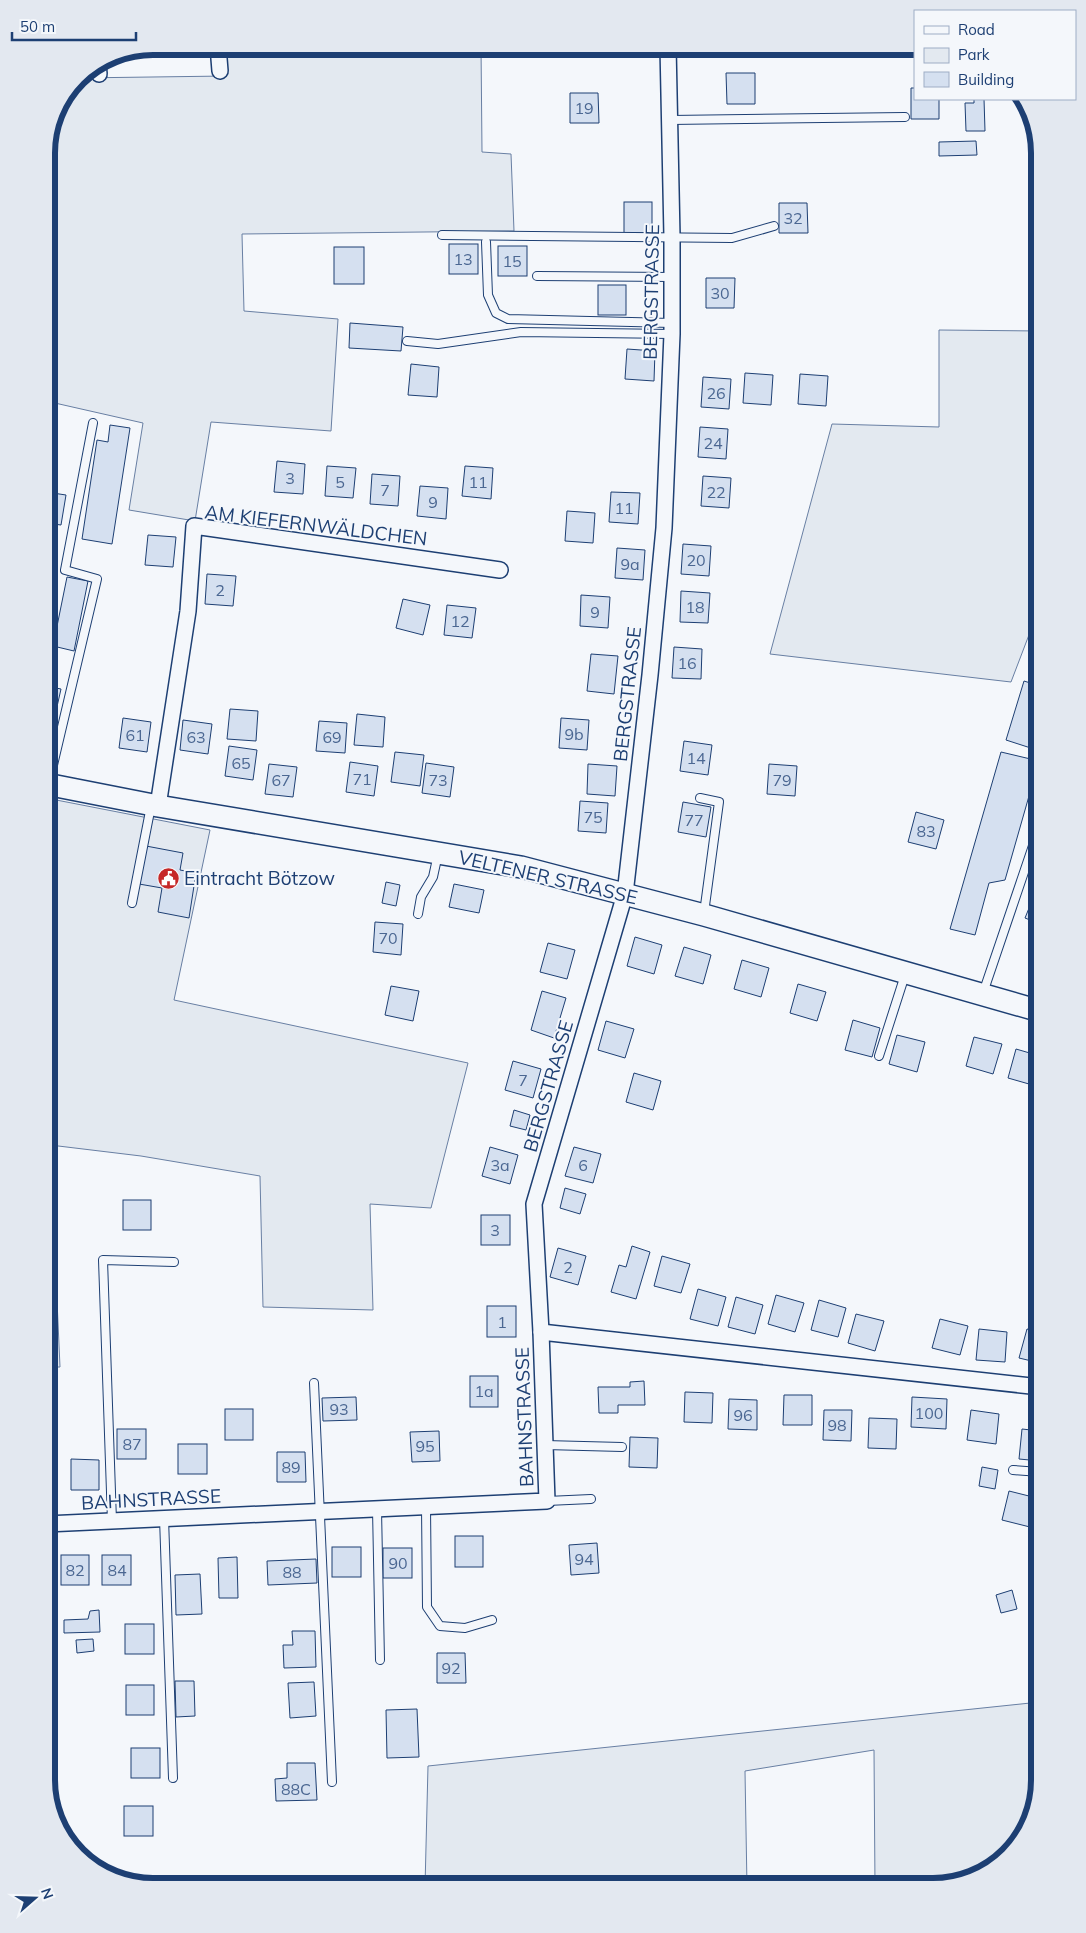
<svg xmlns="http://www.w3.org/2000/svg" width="1086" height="1933" viewBox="0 0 1086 1933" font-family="Mulish,sans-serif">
<rect width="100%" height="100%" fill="#f4f7fb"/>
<g fill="#e3e9f0" stroke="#687fa3">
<path d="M225 46H481L482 152 511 154 514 231 242 234 244 311 338 319 331 431 211 422 195 521 129 510 143 423 46 401V146L57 106 77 78 226 76Z"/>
<path d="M939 330 1040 331V606L1011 682 770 654 832 424 939 427Z"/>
<path d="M46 798 210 830 174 1000 468 1063 431 1208 370 1204 373 1310 263 1307 260 1176 141 1156 50 1145 60 1367H46Z"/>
<path d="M1040 1702V1781L1022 1840 974 1879 933 1887H875L874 1750 745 1771 747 1887H425L428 1766Z"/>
</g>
<g fill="#d5e0f0" stroke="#1d3f73">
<path d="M748 46H780L781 51H749Z"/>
<path d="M148 47V54L113 58 112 54Z"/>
<path d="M726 73H755V104H727Z"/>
<path d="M911 88H915V99H939V119H911Z"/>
<path d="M570 93H598L599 123H570Z"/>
<path d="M974 99H984L985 131H966L965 103H974Z"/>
<path d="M976 141 977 155 939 156V142Z"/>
<rect x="624" y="202" width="28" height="31"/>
<path d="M779 203H807L808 233H779Z"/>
<rect x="449" y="244" width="29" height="30"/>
<rect x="498" y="246" width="29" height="30"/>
<rect x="334" y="247" width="30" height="37"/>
<path d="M706 278H735L734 308H706Z"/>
<rect x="598" y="285" width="28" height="30"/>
<path d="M350 323 403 327 401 351 349 348Z"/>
<path d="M627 349 655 351 654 381 625 379Z"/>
<path d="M411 364 439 367 437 397 408 395Z"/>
<path d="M745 373 773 375 771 405 743 403Z"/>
<path d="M800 374 828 376 826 406 798 404Z"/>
<path d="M703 377 731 379 729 409 701 407Z"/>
<path d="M110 425 130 428 112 544 82 539 97 440 108 442Z"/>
<path d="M700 427 728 429 726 459 698 457Z"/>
<path d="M277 461 305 464 303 494 274 492Z"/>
<path d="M327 466 356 468 353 498 325 496Z"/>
<path d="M465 466 493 468 491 499 462 496Z"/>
<path d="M372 474 400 476 398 506 370 504Z"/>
<path d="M703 476 731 478 729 508 701 506Z"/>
<path d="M420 486 448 488 446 519 417 516Z"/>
<path d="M46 492 66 495 61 525 46 523Z"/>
<path d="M611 492 640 493 638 524 609 522Z"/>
<path d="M567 511 595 513 593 543 565 541Z"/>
<path d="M148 535 176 537 173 567 145 565Z"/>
<path d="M683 544 711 546 709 576 681 574Z"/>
<path d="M617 548 645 550 643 580 615 578Z"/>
<path d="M46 557 52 558 46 581Z"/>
<path d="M207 574 236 576 233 606 205 604Z"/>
<path d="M67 577 88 581 74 651 53 646Z"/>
<path d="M681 591 710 593 708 623 680 622Z"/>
<path d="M581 595 610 597 608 628 580 626Z"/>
<path d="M403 599 430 605 423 635 396 628Z"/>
<path d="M447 605 476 608 472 638 444 635Z"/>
<path d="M674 647 702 649 701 679 672 678Z"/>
<path d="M591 654 618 656 614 694 587 691Z"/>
<path d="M1024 681 1040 686V751L1006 740Z"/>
<path d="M46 686 61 689 49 742 46 741Z"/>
<path d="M230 709 258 711 256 741 227 739Z"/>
<path d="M357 714 385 717 383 747 354 745Z"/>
<path d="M123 718 151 722 147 752 119 748Z"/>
<path d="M561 718 589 720 587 750 559 748Z"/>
<path d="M183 720 212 724 208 754 180 750Z"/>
<path d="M319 721 347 723 345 753 316 751Z"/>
<path d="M684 741 712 745 708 775 680 771Z"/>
<path d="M229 746 257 750 253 780 225 776Z"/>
<path d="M395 752 424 755 420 786 391 782Z"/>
<path d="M1001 752 1039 761 1005 880 989 883 975 935 950 929Z"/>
<path d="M350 762 378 766 374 796 346 792Z"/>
<path d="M426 763 454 767 450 797 422 793Z"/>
<path d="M269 764 297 767 293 797 265 794Z"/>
<path d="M588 764 617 766 615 796 587 794Z"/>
<path d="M769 764 797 766 795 796 767 794Z"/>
<path d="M580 801 608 803 606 833 578 831Z"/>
<path d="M683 802 711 807 706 837 678 832Z"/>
<path d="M916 812 944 820 936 849 908 842Z"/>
<path d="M146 846 183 853 180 870 196 873 189 918 158 912 162 888 139 884Z"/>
<path d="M1040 881V924L1025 918Z"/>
<path d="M386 882 400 885 396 906 382 903Z"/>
<path d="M454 884 484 890 479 913 449 907Z"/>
<path d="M375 922 403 924 401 955 373 952Z"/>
<path d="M635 937 662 945 654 974 627 966Z"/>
<path d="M548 943 575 950 567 979 540 972Z"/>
<path d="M684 947 711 955 703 984 675 976Z"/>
<path d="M742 960 769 968 761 997 734 989Z"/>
<path d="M798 984 826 992 817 1021 790 1013Z"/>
<path d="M391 986 419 991 413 1021 385 1015Z"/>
<path d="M542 991 566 998 554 1038 531 1030Z"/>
<path d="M853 1020 880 1028 872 1057 845 1050Z"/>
<path d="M606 1021 634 1029 625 1058 598 1050Z"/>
<path d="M897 1035 925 1042 917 1072 889 1064Z"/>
<path d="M974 1037 1002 1044 993 1074 966 1066Z"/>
<path d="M1016 1049 1040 1056V1071L1036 1086 1008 1078Z"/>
<path d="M513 1061 541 1069 533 1098 505 1090Z"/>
<path d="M634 1073 661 1081 653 1110 626 1102Z"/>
<path d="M514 1110 530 1115 526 1130 510 1126Z"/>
<path d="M1040 1120V1145L1031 1142Z"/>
<path d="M490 1147 518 1155 510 1184 482 1176Z"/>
<path d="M574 1147 601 1154 593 1183 565 1176Z"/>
<path d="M565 1188 586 1194 580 1214 560 1208Z"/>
<rect x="123" y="1200" width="28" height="30"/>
<rect x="481" y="1215" width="29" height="30"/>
<path d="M632 1246 650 1252 636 1299 611 1292 619 1265 626 1267Z"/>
<path d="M558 1248 586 1256 578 1285 550 1277Z"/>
<path d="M662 1256 690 1264 681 1293 654 1286Z"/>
<path d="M698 1289 726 1297 718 1326 690 1319Z"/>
<path d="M776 1295 804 1303 795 1332 768 1324Z"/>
<path d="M736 1297 763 1305 755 1334 728 1327Z"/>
<path d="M819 1300 846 1308 838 1337 811 1330Z"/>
<rect x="487" y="1306" width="29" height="31"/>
<path d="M856 1314 884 1321 875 1351 848 1343Z"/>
<path d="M940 1319 968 1326 960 1355 932 1348Z"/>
<path d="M979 1329 1007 1332 1005 1362 976 1360Z"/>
<path d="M1027 1329 1040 1332V1363L1019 1358Z"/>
<rect x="470" y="1376" width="28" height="31"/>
<path d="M644 1381 645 1405H618V1413H599L598 1387H630V1382Z"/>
<path d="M685 1392 713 1393 712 1423 684 1422Z"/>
<path d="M784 1395H812V1425H783Z"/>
<path d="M356 1397 357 1420 323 1421 322 1398Z"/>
<path d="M912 1397 947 1399 946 1429 911 1427Z"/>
<path d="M729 1399 757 1400V1430L728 1429Z"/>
<rect x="225" y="1409" width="28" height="31"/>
<path d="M824 1410H852L851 1441 823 1440Z"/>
<path d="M971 1410 999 1414 996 1444 967 1440Z"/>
<path d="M869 1418 897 1419 896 1449 868 1448Z"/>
<rect x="117" y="1429" width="29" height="30"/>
<path d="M1022 1429 1040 1431V1461L1019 1459Z"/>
<path d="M439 1431 440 1461 412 1462 410 1432Z"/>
<path d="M630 1437 658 1438 657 1468 629 1467Z"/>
<rect x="178" y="1444" width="29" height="30"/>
<path d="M277 1452H305L306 1482H277Z"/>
<path d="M71 1459 99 1460V1490H71Z"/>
<rect x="46" y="1466" width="4" height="30"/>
<path d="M982 1467 998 1470 995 1489 979 1486Z"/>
<path d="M1009 1491 1037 1498 1030 1527 1002 1520Z"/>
<rect x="455" y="1536" width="28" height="31"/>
<path d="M597 1543 599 1573 571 1575 569 1545Z"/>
<rect x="332" y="1547" width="29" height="30"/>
<rect x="383" y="1548" width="29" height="30"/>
<rect x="61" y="1555" width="28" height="30"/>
<rect x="102" y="1555" width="29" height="30"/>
<path d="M237 1557 238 1598H219L218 1558Z"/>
<path d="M316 1559 317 1583 268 1585 267 1561Z"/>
<path d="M200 1574 202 1614 176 1615 175 1575Z"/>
<path d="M1012 1590 1017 1609 1001 1613 996 1595Z"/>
<path d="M99 1610 100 1632 64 1633V1620L88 1619 90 1611Z"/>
<rect x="125" y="1624" width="29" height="30"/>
<path d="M292 1631H315L316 1667 284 1668 283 1645H293Z"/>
<path d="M93 1639 94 1651 77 1653 76 1640Z"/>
<path d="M437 1653H465L466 1683H437Z"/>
<path d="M175 1681H194L195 1716 176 1717Z"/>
<path d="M314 1682 316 1716 290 1718 288 1683Z"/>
<rect x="126" y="1685" width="28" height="30"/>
<path d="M417 1709 419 1757 387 1758 386 1710Z"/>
<rect x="131" y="1748" width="29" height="30"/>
<path d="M287 1763H315L317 1800 276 1801 275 1779 287 1778Z"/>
<rect x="124" y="1806" width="29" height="30"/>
</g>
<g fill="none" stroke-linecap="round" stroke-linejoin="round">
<defs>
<g id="lane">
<path d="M670 120 905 117"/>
<path d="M442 235 732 238 774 226"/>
<path d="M486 242 488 295 496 313 508 319 672 323"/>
<path d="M537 276 673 277"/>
<path d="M407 341 438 344 521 332 672 334"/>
<path d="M49 782 97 579 65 570 93 423"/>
<path d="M700 798 719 802 704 913"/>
<path d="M132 903 151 806"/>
<path d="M418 914 421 897 433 877 438 854"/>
<path d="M983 993 1040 825"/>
<path d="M879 1056 905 975"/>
<path d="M314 1383 332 1782"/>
<path d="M545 1445 622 1447"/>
<path d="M1013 1470 1040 1472"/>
<path d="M547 1501 591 1499"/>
<path d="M426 1506 427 1607 440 1626 465 1628 492 1620"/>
<path d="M377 1509 380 1660"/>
<path d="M164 1518 173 1778"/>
<path d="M112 1521 103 1260 174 1262"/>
</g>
<g id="street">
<path d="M218 46 220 71"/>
<path d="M98 64 99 74"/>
<path d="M158 806 188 611 194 526 500 570"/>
<path d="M541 1332 534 1204 625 894 650 675 664 528 672 334V237L668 46"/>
<path d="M46 1524 547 1501 541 1332 1040 1387"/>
</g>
<path id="secondary" d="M46 784 158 806 521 867 704 915 1040 1011"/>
</defs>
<use href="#lane" stroke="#1d3f73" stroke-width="10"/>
<use href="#street" stroke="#1d3f73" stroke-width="18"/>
<use href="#secondary" stroke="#1d3f73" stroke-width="24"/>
<use href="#lane" stroke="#f4f7fb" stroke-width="8"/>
<use href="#street" stroke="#f4f7fb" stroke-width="15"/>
<use href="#secondary" stroke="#f4f7fb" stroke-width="21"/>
</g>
<defs>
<symbol id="civic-disc" viewBox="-11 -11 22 22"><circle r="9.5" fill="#c62828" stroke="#f4f7fb"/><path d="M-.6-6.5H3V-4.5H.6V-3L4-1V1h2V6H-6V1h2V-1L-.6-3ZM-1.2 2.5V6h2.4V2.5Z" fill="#fff"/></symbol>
</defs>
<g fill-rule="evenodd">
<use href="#civic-disc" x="156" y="866" width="25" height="25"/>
</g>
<g text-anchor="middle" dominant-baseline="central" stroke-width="4" stroke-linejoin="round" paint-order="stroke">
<g font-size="16" fill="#4b6792">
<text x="584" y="108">19</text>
<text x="793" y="218">32</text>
<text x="463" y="259">13</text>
<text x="512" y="261">15</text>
<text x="720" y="293">30</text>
<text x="716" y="393">26</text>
<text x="713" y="443">24</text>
<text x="290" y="478">3</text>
<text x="340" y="482">5</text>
<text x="478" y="482">11</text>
<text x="385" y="490">7</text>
<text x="716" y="492">22</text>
<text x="433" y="502">9</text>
<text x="624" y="508">11</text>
<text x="696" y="560">20</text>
<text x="630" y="564">9a</text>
<text x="220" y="590">2</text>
<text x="695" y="607">18</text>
<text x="595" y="612">9</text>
<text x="460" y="621">12</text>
<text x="687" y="663">16</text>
<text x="574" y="734">9b</text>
<text x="135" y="735">61</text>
<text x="196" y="737">63</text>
<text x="332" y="737">69</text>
<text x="696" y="758">14</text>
<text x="241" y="763">65</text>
<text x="362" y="779">71</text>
<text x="281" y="780">67</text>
<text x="438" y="780">73</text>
<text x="782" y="780">79</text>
<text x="593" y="817">75</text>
<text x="694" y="820">77</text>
<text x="926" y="831">83</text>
<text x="388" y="938">70</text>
<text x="523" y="1080">7</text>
<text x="500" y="1165">3a</text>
<text x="583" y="1165">6</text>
<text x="495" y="1230">3</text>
<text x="568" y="1267">2</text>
<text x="502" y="1322">1</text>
<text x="484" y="1391">1a</text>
<text x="339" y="1409">93</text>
<text x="929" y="1413">100</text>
<text x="743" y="1415">96</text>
<text x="837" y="1425">98</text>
<text x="132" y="1444">87</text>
<text x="425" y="1446">95</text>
<text x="291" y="1467">89</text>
<text x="584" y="1559">94</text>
<text x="398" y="1563">90</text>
<text x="75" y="1570">82</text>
<text x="117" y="1570">84</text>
<text x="292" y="1572">88</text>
<text x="451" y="1668">92</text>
<text x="296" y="1789">88C</text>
</g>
<g font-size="19" fill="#1d3f73" stroke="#f4f7fb">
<text transform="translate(651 292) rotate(-89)">BERGSTRASSE</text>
<text transform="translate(316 525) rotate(7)">AM KIEFERNWÄLDCHEN</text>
<text transform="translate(627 694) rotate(-84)">BERGSTRASSE</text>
<text transform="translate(548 877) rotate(13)">VELTENER STRASSE</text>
<text transform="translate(548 1086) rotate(-74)">BERGSTRASSE</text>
<text transform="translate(524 1417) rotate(-92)">BAHNSTRASSE</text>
<text transform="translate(151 1499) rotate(-3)">BAHNSTRASSE</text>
</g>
<g font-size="19" fill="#1d3f73" stroke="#f4f7fb" text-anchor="start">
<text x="184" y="878">Eintracht Bötzow</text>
</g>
</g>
<path d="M0 0H1086V1933H0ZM153 55H933A98 98 0 0 1 1031 153V1780A98 98 0 0 1 933 1878H153A98 98 0 0 1 55 1780V153A98 98 0 0 1 153 55Z" fill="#e3e8f0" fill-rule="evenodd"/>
<path fill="none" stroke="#1d3f73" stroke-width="6" d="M153 55H933A98 98 0 0 1 1031 153V1780A98 98 0 0 1 933 1878H153A98 98 0 0 1 55 1780V153A98 98 0 0 1 153 55Z"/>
<rect x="914" y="10" width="162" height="90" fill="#f4f7fb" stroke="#9eadc5"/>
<rect x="924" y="26" width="25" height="8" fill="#f4f7fb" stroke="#9eadc5"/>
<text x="958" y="35" font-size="15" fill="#1d3f73">Road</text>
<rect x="924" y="48" width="25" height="15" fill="#e3e9f0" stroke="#9eadc5"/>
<text x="958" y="60" font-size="15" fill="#1d3f73">Park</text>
<rect x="924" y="72" width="25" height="15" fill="#d5e0f0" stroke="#9eadc5"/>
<text x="958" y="85" font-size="15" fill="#1d3f73">Building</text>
<g transform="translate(35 1898) rotate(70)" stroke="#f4f7fb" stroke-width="4" paint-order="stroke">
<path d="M0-4L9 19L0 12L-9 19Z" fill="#1d3f73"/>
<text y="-8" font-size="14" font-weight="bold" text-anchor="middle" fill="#1d3f73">N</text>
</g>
<path d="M12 32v8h124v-8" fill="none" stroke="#1d3f73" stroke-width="2.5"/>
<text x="20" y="32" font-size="15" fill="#1d3f73" stroke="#f4f7fb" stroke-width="4" paint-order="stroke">50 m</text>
</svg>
